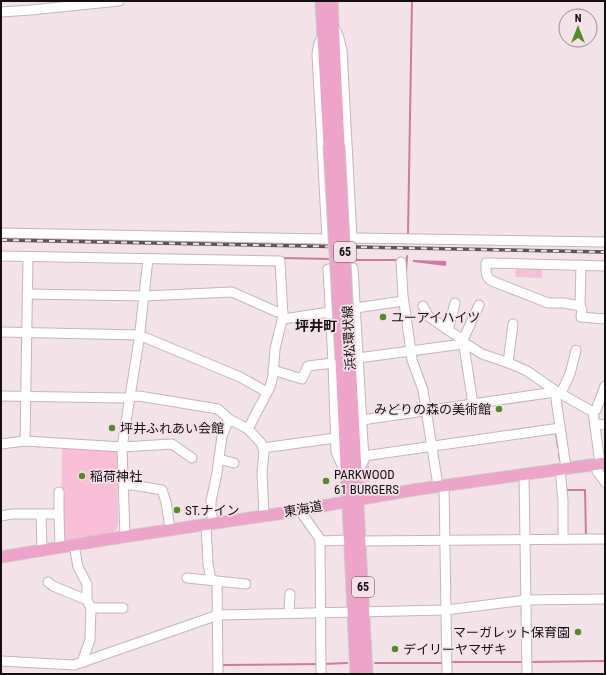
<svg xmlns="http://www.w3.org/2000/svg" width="606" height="675" viewBox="0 0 606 675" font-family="'Roboto Condensed','Noto Sans JP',sans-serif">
<rect width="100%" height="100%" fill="#f4e2e9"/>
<g fill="#f9bed8">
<path d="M516 267 542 268V278L515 277Z"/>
<path d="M64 446 117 450 118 526 116 530 112 533 65 541 61 537 62 450Z"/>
<path d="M369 459V482L363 483 362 471Z"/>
</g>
<path fill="#cf79a2" d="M413 260 446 261V266L413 262Z"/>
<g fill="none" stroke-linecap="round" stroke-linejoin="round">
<g stroke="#cf79a2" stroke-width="2">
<path d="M408 233 412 1"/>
<path d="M282 258 332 259"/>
<path d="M348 260H400"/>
<path d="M406 273 407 256"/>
<path d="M419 367 427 388"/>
<path d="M556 433 558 447"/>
<path d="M559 454 560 460"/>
<path d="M565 490H585L586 537"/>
<path d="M449 662H523"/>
<path d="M530 662 605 661"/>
<path d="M375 663H444"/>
<path d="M324 664 347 663"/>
<path d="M221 665 318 664"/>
</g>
<defs>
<g id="minor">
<path d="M1 12 31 10 119 1"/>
<path d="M334 28 338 35 342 50 352 238"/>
<path d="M323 36 319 43 317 54 327 239"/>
<path d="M1 233 327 239 357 238 605 242"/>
<path d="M1 256 280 261 283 316 275 349 273 376 270 387 248 429"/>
<path d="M401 262 403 296 411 351 412 360 423 390 438 486"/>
<path d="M605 266 486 263C486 271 485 277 492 281L548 303H564L580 306 582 309 581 317 605 319"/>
<path d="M27 294 144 296 232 292 277 312H283"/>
<path d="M455 303 448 330 463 340"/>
<path d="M423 306 428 316 448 330"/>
<path d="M580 306 581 265"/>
<path d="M349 309 403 301"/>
<path d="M283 319 337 311"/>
<path d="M1 332 139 335 240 377 267 392"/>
<path d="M358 358 463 344 468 345 482 354 509 363 527 371 556 391 593 412 600 463"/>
<path d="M508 363 513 324"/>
<path d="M273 370 302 379 308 366 333 363"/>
<path d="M561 393 570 374 576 350"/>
<path d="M1 396 125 398 139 396 218 409 229 419 248 429 261 443 264 451 262 473 264 515"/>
<path d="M473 404 463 340 479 305"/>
<path d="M593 412 596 410 605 386"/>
<path d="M362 420 555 392 566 468"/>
<path d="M595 424 605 425"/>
<path d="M25 441 28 257"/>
<path d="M1 444 25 441 122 447 172 444 192 458"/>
<path d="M263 448 335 438"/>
<path d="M364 456 560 428"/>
<path d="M219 459 234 463"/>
<path d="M596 464 597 471 605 482"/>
<path d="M560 469 563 500V539"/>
<path d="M345 472 336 452 333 362 328 269 353 268 364 460 357 473"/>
<path d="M524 474 527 674"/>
<path d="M123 485H133L162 490 166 502 170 529"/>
<path d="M444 485 447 674"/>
<path d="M303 509V515L320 539 321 674"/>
<path d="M41 514 42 550"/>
<path d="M59 514V492"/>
<path d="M1 516 12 514H59L60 547"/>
<path d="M213 523 211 510V501L217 473 222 436 229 419"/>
<path d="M206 524 208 564 211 580"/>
<path d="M125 536 122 447 139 340 148 259"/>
<path d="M320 541 349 540"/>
<path d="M361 541 605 539"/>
<path d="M74 545 78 567 87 584V600L91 608 90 640 83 659 84 662"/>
<path d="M187 578 246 584"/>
<path d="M217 581 218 674"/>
<path d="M48 582 53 586 87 600"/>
<path d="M91 608H123"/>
<path d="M289 613 290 594"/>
<path d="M1 661 74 665 218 615 446 610 526 600 605 599"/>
</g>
<g id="major">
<path d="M321 1 329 145"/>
<path d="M332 1 339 145"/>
<path d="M350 359 367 674"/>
<path d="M341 360 356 674"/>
<path d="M1 557 122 537 283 513 413 490 605 463"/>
</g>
</defs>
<use href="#minor" stroke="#c5b4bb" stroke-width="11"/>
<use href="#major" stroke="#cbcacb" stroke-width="13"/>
<use href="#minor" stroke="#fff" stroke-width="9"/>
<use href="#major" stroke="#eea3ca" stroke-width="11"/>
<defs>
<path id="rail" d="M1 240 605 252"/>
</defs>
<use href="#rail" stroke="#5e5458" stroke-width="3.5"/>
<use href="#rail" stroke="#f4e2e9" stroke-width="2" stroke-dasharray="6" stroke-linecap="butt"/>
<defs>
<g id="major-bridge">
<path d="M329 145 341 360"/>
<path d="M339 145 350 359"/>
</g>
</defs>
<use href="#major-bridge" stroke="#cbcacb" stroke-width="13" stroke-linecap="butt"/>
<use href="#major-bridge" stroke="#eea3ca" stroke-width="11"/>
</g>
<g fill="#568a22" stroke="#f4e2e9" stroke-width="1.5">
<circle cx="383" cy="317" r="4"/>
<circle cx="499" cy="409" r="4"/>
<circle cx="112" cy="428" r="4"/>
<circle cx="82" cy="476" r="4"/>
<circle cx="326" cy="481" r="4"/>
<circle cx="177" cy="510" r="4"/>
<circle cx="578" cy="632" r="4"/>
<circle cx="395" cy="649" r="4"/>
</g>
<g text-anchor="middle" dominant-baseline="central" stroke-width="3.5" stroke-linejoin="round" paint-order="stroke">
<g fill="#f4e2e9" stroke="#574e52" stroke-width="1">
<rect x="334" y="242" width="22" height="20" rx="3"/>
<rect x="352" y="577" width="22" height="20" rx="3"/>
</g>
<g font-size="12" font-weight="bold" fill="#140e11">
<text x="345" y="252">65</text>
<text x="363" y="587">65</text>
</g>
<g font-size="13" fill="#140e11" stroke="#f4e2e9" text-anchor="start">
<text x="391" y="317">ユーアイハイツ</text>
<text x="491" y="409" text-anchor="end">みどりの森の美術館</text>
<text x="120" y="428">坪井ふれあい会館</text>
<text x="334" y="474">PARKWOOD<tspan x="334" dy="15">61 BURGERS</tspan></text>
<text x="90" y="476">稲荷神社</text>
<text x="185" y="510">ST.ナイン</text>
<text x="570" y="632" text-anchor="end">マーガレット保育園</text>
<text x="403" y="649">デイリーヤマザキ</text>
</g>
<g font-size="13" fill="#140e11" stroke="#f4e2e9">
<text transform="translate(349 338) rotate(-93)">浜松環状線</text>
<text transform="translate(303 509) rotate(-10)">東海道</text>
</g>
<g font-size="14" font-weight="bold" fill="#140e11" stroke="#f4e2e9">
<text x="316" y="326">坪井町</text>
</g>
</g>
<rect width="606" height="675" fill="none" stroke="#140e11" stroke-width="4"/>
<g transform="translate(578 28)"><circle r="19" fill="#f4e2e9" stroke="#9a8d93"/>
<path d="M0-3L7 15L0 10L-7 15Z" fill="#568a22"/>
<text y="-6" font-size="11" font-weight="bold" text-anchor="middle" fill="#140e11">N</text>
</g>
</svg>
